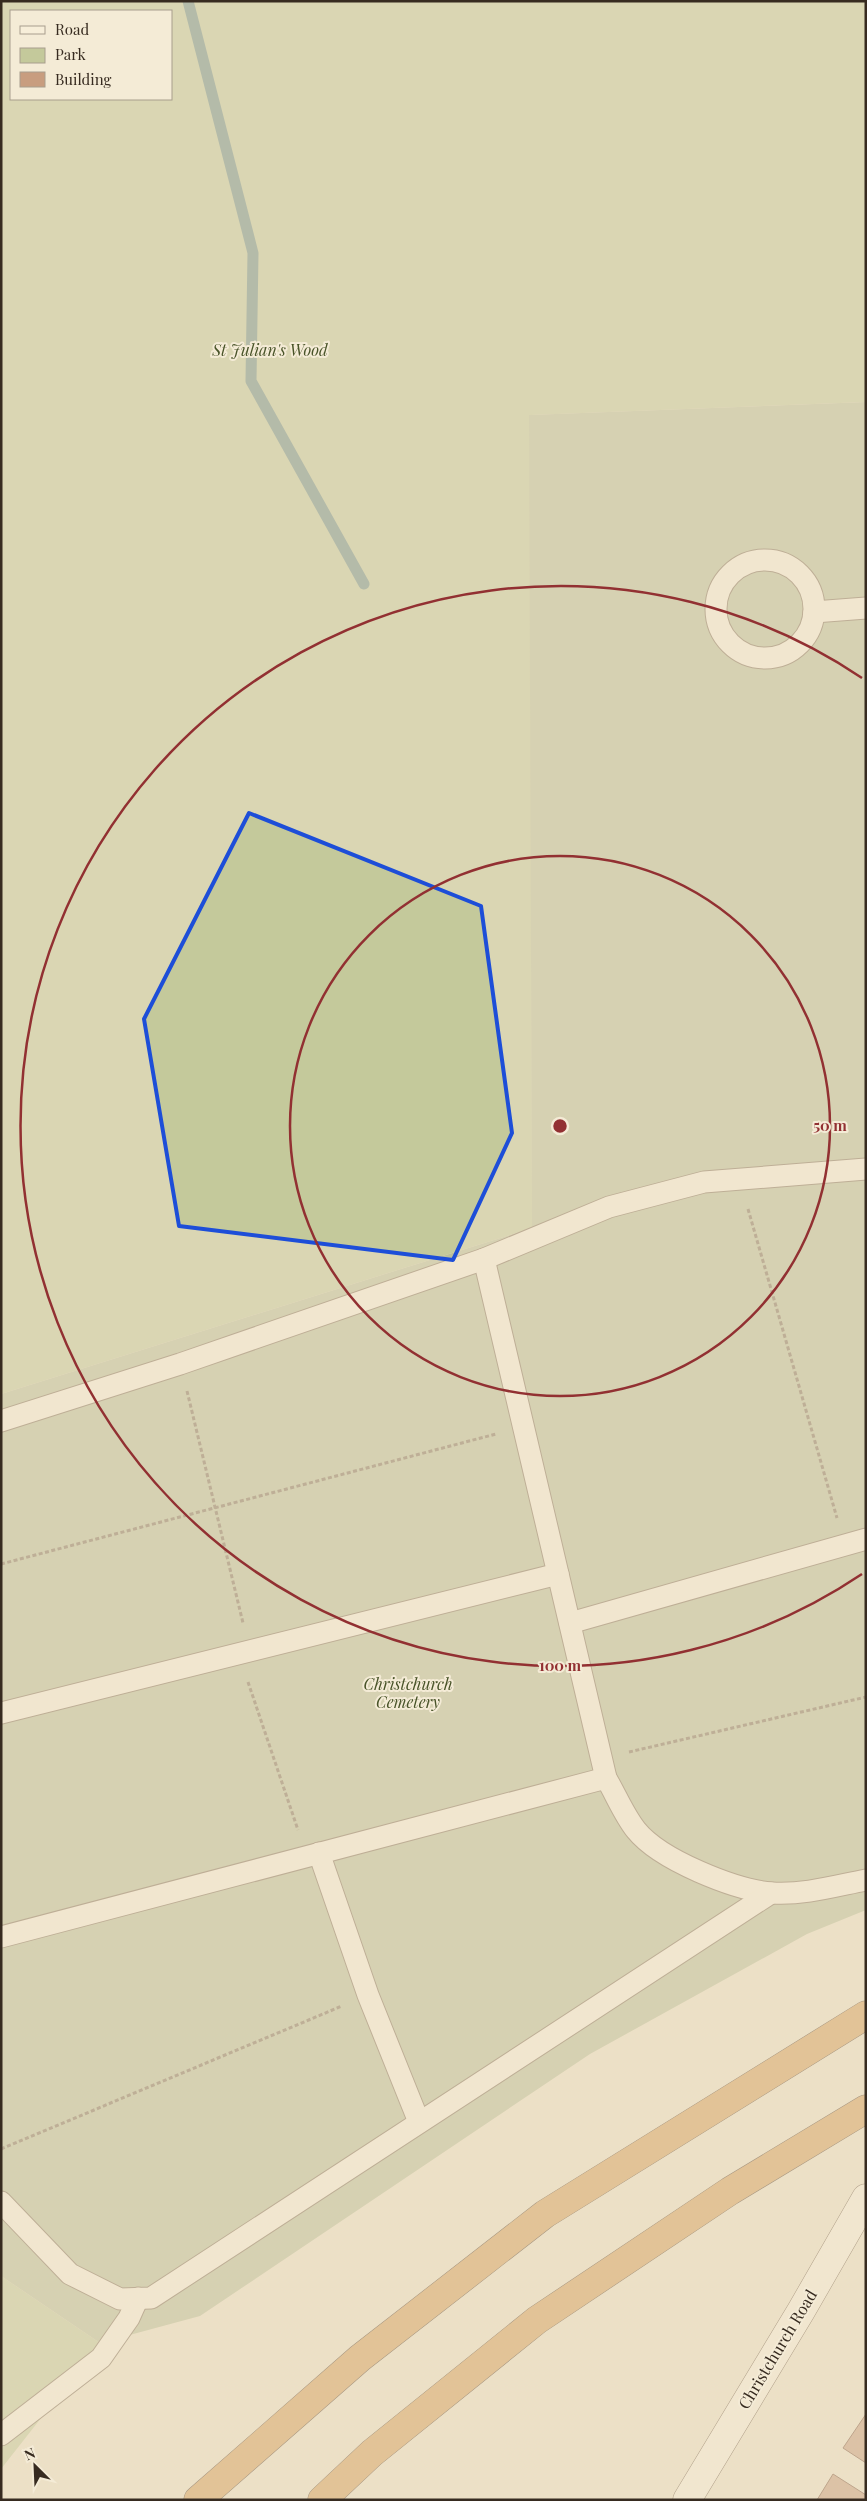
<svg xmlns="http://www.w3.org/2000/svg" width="867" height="2501" viewBox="0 0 867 2501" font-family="'Playfair Display',serif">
<rect width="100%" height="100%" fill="#ece0c6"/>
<g fill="#c4c99b" fill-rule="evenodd">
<path d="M1 1H866V402L531 415 532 1228 1 1394ZM11 11H171V99H11Z"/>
<path d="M1 2276 100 2343 1 2469Z"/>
</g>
<path fill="#bbbf99" d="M866 402V1910L807 1934 590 2054 200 2316 100 2343 1 2276V1394L532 1228 529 415Z"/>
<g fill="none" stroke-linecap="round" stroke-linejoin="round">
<path stroke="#6f8e86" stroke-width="11" d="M188 1 253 253 251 381 364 584"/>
</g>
<g fill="#c89d7f" stroke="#845d44">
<path d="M866 2414V2463L843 2448Z"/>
<path d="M833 2474 866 2495V2500H817Z"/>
</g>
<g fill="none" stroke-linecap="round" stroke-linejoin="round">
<defs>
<g id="lane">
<circle cx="765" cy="609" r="49"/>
<path d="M814 612 866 608"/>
<path d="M484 1259 609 1207 704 1182 866 1169"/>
<path d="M1 1421 180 1364 484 1259 606 1778C616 1795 624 1815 636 1830 660 1860 735 1890 772 1893 804 1895 835 1886 866 1880"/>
<path d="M570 1623 866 1539"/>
<path d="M1 1713 558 1574"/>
<path d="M319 1853 368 1995 419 2122"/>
<path d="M1 1937 606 1778"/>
<path d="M1 2202 70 2274 120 2299 151 2298 771 1893"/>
<path d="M1 2435 101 2358 129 2318 138 2298"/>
</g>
<path id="secondary" d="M687 2500 801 2311 866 2198"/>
<g id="highway">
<path d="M198 2500 360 2358 545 2214 866 2015"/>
<path d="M322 2500 372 2453 537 2320 730 2191 866 2109"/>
</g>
</defs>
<use href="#lane" stroke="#86735d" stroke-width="23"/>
<use href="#secondary" stroke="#685440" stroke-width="29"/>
<use href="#highway" stroke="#544131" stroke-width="29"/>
<g stroke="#86735d" stroke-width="3" stroke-dasharray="4 2.5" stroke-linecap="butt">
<path d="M748 1209 837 1518"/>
<path d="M187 1391 243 1623"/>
<path d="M1 1564 496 1434"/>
<path d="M248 1682 298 1830"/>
<path d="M629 1752 866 1697"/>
<path d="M1 2149 342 2006"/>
</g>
<use href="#lane" stroke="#f7eed9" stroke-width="21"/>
<use href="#secondary" stroke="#f7eed9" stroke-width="28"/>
<use href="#highway" stroke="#d6a05d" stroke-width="28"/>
</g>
<path d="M0 0H867V2501H0ZM249 813 481 906 512 1133 453 1260 179 1226 144 1019Z" fill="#ece0c6" fill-opacity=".55" fill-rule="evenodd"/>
<path fill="none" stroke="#1d4ed8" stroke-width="4" stroke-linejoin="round" d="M249 813 481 906 512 1133 453 1260 179 1226 144 1019Z"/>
<g fill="none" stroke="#923032" stroke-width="2.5">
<circle cx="560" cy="1126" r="270"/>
<path d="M862 1574A540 540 0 1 1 862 678"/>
</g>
<g text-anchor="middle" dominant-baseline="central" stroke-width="4" stroke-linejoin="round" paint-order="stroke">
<g font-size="16" font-style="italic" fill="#485328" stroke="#f4ebd6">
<text x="270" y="349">St Julian's Wood</text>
<text x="408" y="1683">Christchurch<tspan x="408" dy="18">Cemetery</tspan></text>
</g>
<g font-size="16" fill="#372b20" stroke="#f4ebd6">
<text transform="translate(777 2349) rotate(-59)">Christchurch Road</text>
</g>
</g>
<circle cx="560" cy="1126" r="8" fill="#923032" stroke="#f4ebd6" stroke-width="2.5"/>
<g font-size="15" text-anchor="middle" font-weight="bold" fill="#923032" stroke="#f4ebd6" stroke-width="4" stroke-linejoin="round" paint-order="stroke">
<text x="830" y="1131">50 m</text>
<text x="560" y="1671">100 m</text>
</g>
<rect width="867" height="2501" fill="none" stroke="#372b20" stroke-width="5"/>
<rect x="10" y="10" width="162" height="90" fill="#f4ebd6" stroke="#a89e8d"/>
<rect x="20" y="26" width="25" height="8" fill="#f7eed9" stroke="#a89e8d"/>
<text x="55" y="35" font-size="15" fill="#372b20">Road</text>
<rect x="20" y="48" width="25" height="15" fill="#c4c99b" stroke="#a89e8d"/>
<text x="55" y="60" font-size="15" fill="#372b20">Park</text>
<rect x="20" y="72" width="25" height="15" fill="#c89d7f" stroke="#a89e8d"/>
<text x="55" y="85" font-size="15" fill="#372b20">Building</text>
<g transform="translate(35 2466) rotate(336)" stroke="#f4ebd6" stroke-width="4" paint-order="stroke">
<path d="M0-4L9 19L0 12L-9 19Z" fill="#372b20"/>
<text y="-8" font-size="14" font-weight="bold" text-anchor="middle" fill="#372b20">N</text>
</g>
</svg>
